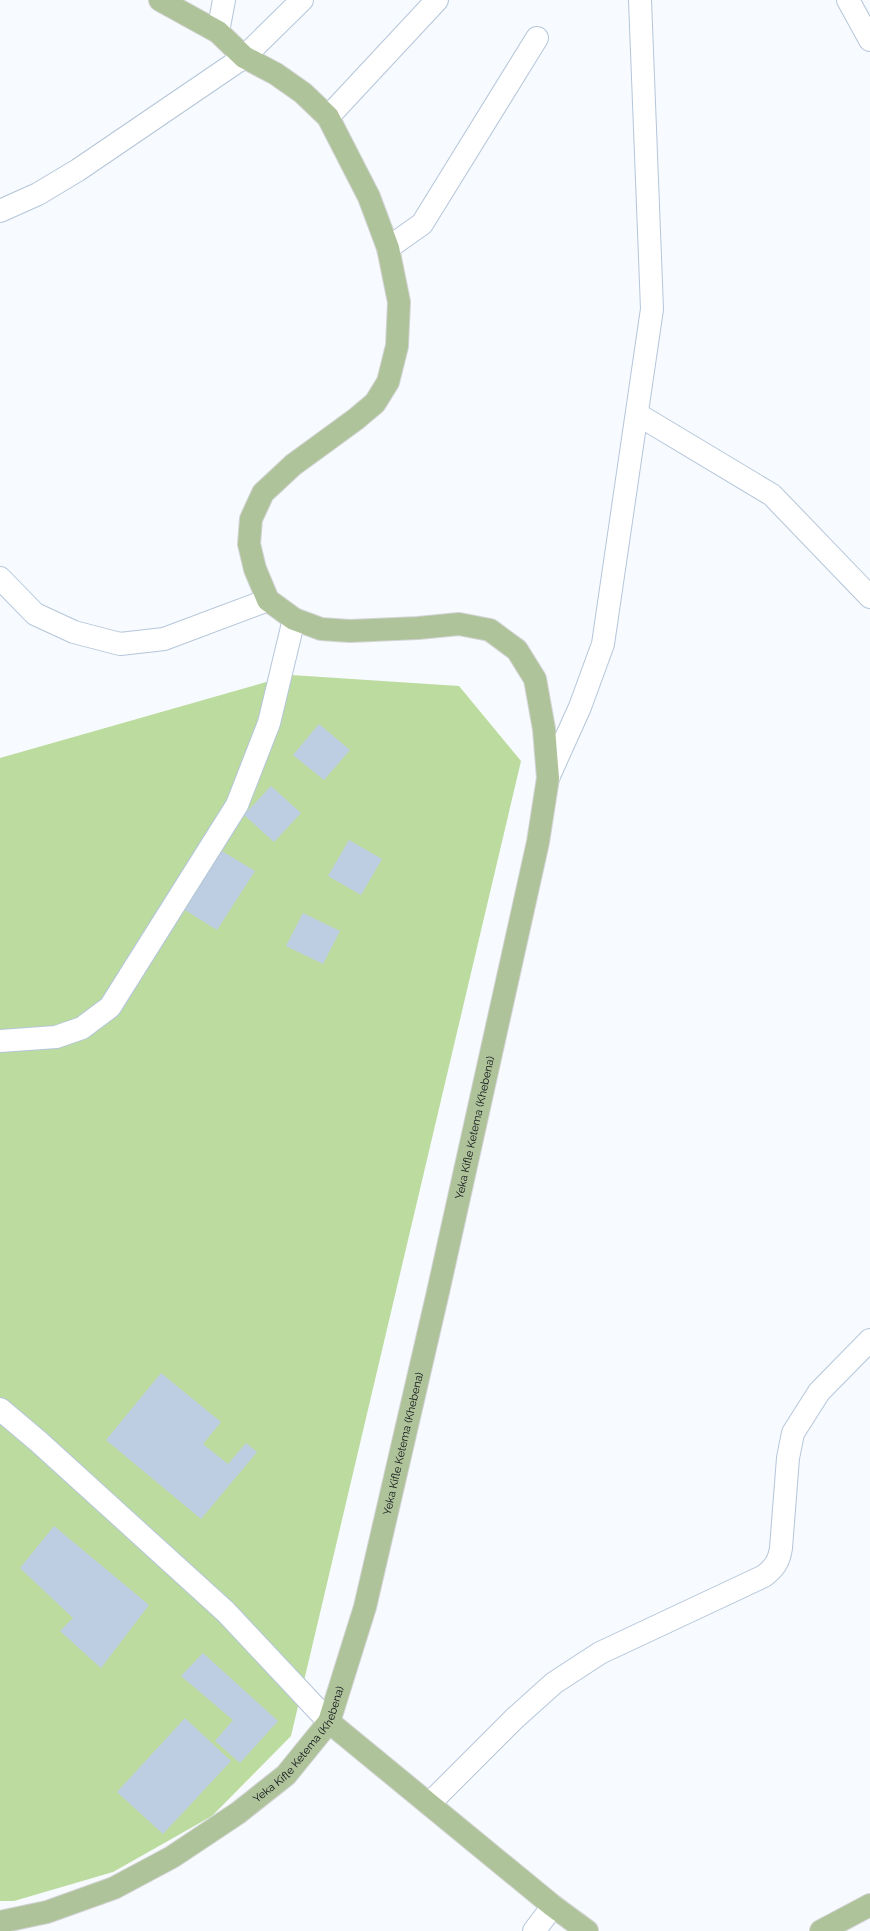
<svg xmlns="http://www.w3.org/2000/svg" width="870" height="1931" viewBox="0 0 870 1931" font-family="Raleway,sans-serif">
<rect width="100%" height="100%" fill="#f7fafe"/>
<path fill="#bcdb9f" d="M291 675 459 686 521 761 291 1736 212 1816 113 1872 14 1901H0V758Z"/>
<g fill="#bdcee2">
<path d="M319 724 350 750 324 780 293 755Z"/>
<path d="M271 786 301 813 274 842 244 815Z"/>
<path d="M349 840 382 859 361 895 328 876Z"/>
<path d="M222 851 255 871 217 930 185 910Z"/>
<path d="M303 913 340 931 323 964 286 946Z"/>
<path d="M161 1373 221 1422 203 1444 228 1464 246 1443 257 1452 201 1519 106 1440Z"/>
<path d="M54 1526 149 1605 101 1668 60 1631 73 1618 20 1568Z"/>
<path d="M203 1653 278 1721 240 1763 215 1741 233 1720 181 1676Z"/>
<path d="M185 1718 231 1761 163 1834 117 1792Z"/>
</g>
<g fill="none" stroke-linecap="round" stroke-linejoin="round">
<defs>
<g id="minor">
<path d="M848 0 870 40"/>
<path d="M218 32 224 0"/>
<path d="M328 117 437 0"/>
<path d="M0 211 38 194 78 170 244 57 302 0"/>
<path d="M388 248 422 224 537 38"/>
<path d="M637 414 772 495 870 597"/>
<path d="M0 578 35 614 74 632 120 644 164 639 268 600"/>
<path d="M548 778 580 707 603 644 652 309 640 0"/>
<path d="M0 1041 56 1037 82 1028 110 1007 237 805 269 723 294 619"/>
<path d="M0 1409 39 1442 226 1612 329 1722"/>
<path d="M429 1804 515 1718 554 1683 600 1653 764 1576C774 1568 779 1562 781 1548L788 1458 793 1433 819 1392 870 1340"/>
<path d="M534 1931 553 1906"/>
</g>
<g id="major">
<path d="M329 1722 553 1906 587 1931"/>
<path id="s1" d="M0 1922 47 1912 114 1888 172 1857 238 1813 286 1775 329 1722 365 1607 438 1292 538 842 548 778 544 729 535 679 517 650 490 630 459 624 418 628 350 631 321 629 294 619 268 600 255 569 249 544 251 519 263 493 293 465 356 419 375 403 388 382 397 346 399 302 388 248 369 197 328 117 303 93 276 74 244 57 218 32 160 0"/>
<path d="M821 1931 870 1905"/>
</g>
</defs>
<use href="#minor" stroke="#b5c6da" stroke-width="24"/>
<use href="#major" stroke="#d3d4d5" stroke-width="24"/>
<use href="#minor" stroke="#fff" stroke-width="22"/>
<use href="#major" stroke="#afc39a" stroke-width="22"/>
</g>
<g text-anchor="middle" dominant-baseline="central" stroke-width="4" stroke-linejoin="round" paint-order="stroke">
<g font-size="11" fill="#0b1017" stroke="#f7fafe">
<text stroke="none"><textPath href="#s1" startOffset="1006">Yeka Kifle Ketema (Khebena)</textPath></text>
<text stroke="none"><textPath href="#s1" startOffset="682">Yeka Kifle Ketema (Khebena)</textPath></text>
<text stroke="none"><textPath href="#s1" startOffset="358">Yeka Kifle Ketema (Khebena)</textPath></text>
</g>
</g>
</svg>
